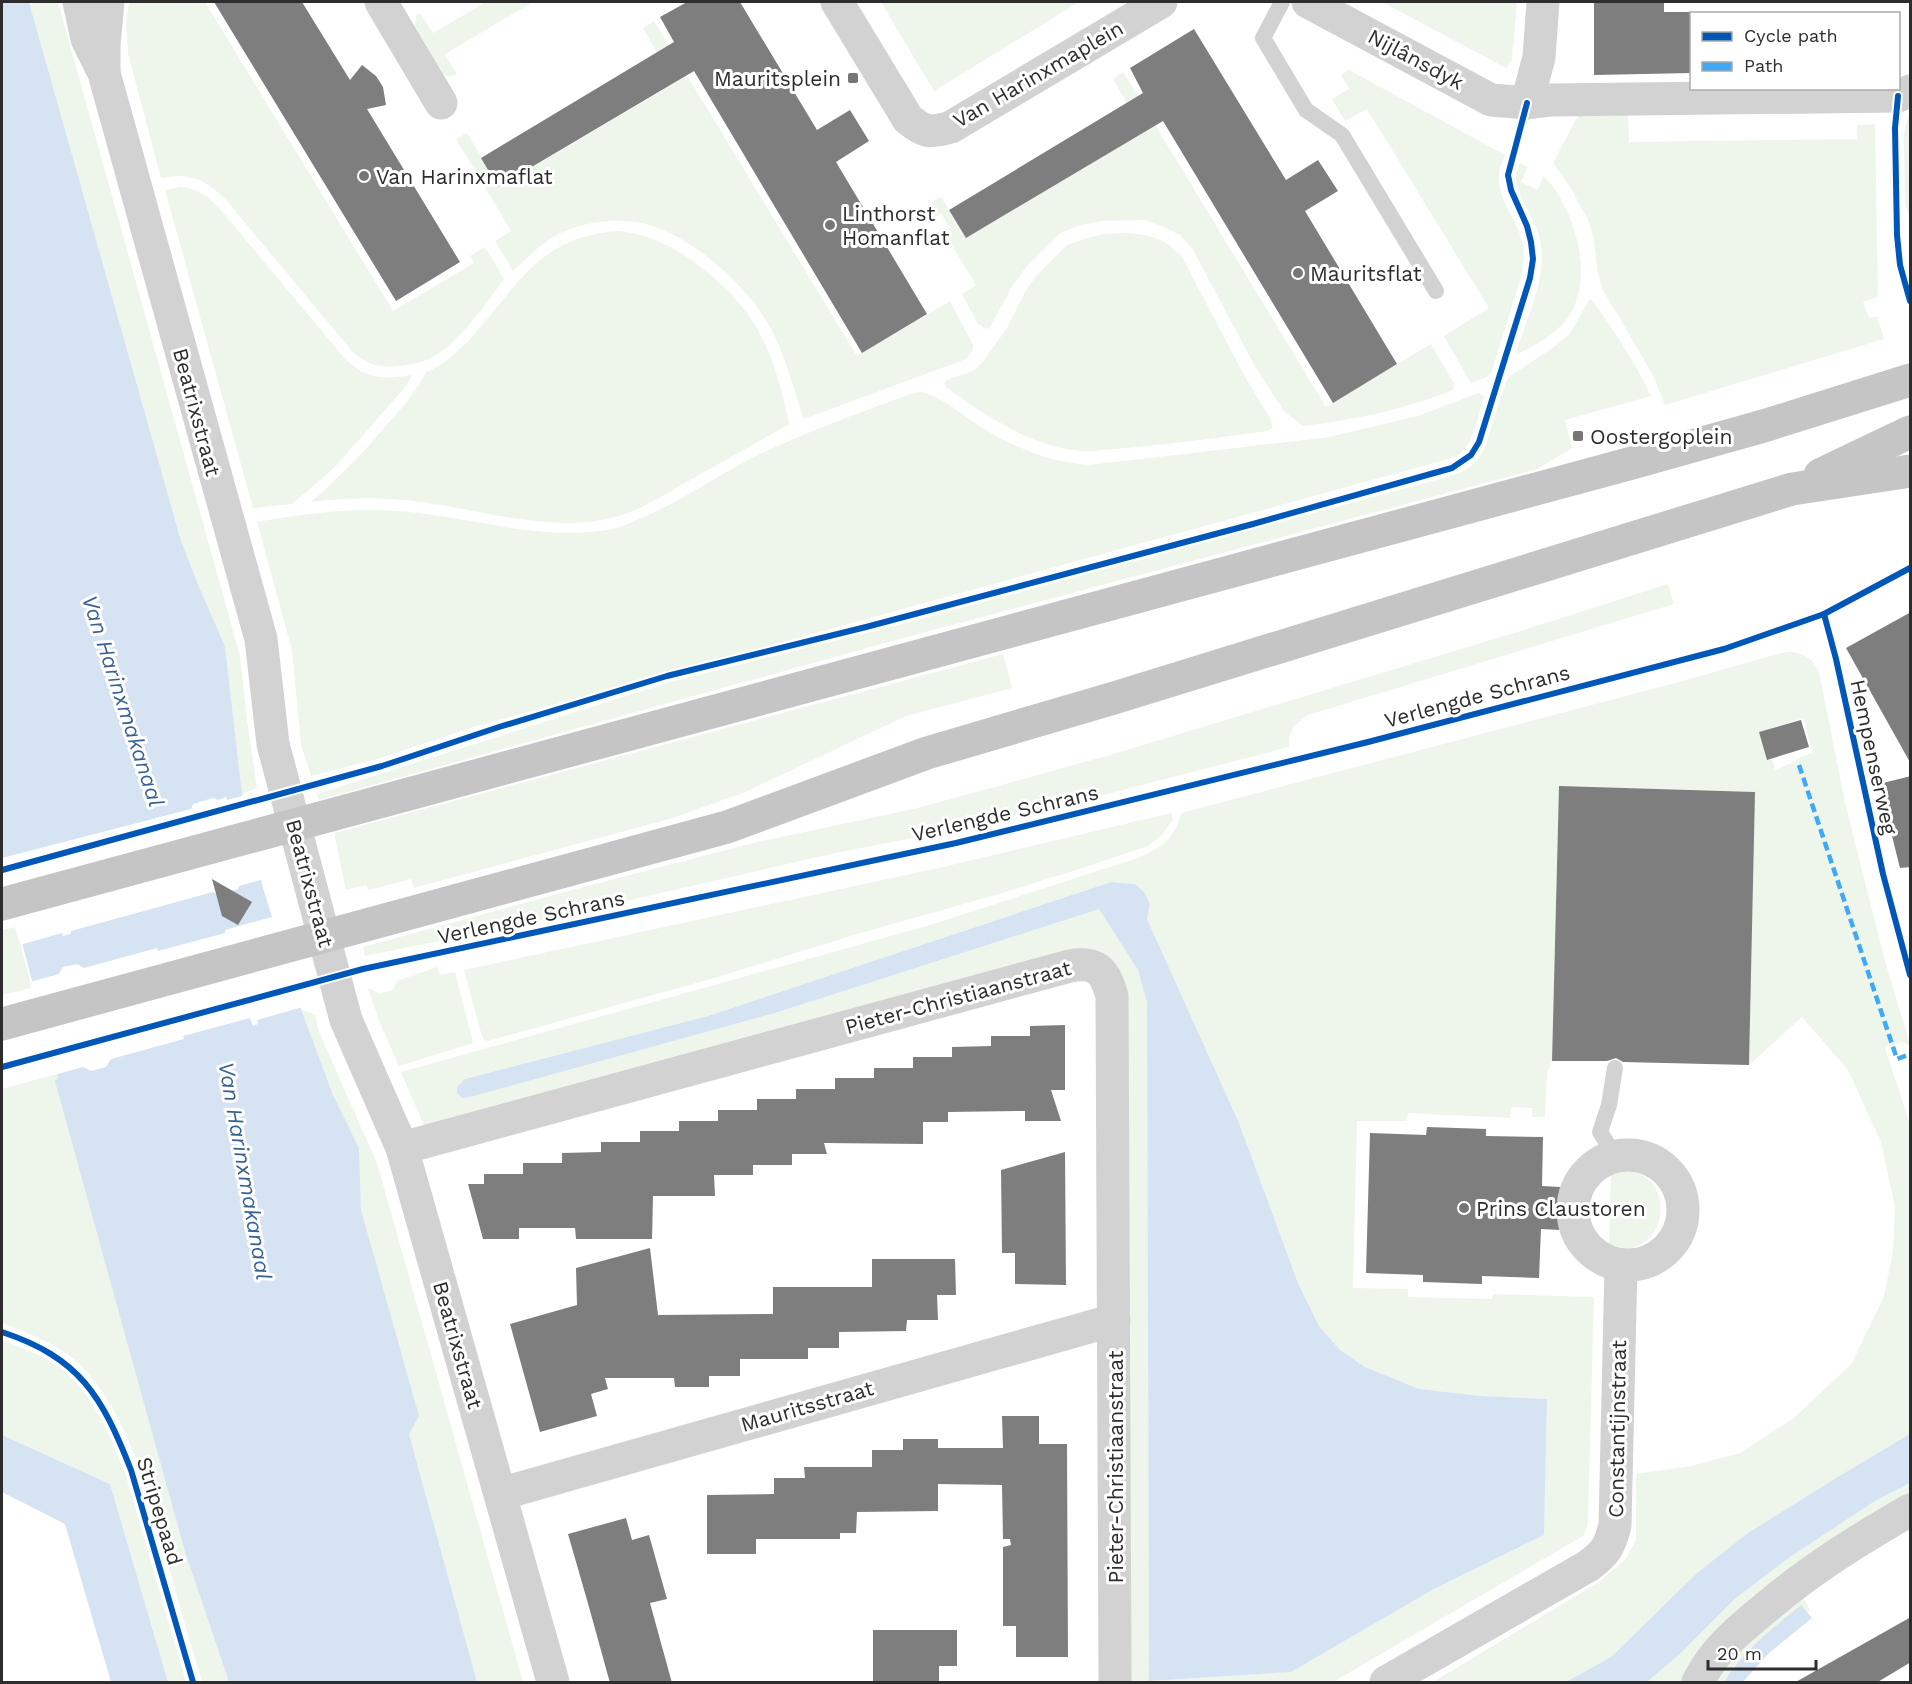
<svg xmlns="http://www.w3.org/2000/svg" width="1912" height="1684" viewBox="0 0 1912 1684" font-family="'Work Sans',sans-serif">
<rect width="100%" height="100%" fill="#fff"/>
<g fill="#eef5eb" fill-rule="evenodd">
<path d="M29 2H58L240 656 247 720 257 788 242 794 225 646 199 587 181 541Z"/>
<path d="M129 2H205L393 311 474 263 470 256 485 247 504 279C486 304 458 344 431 358 421 363 410 365 399 366 378 368 368 365 352 351L227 201C205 179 192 173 161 178L128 54 126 23Z"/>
<path d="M486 2H533L445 54 457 74C451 77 448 77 443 74L415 26 416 16 420 13 433 33Z"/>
<path d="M881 2H1079L934 91Z"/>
<path d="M1382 2H1517L1512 60 1506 68Z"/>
<path d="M654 21 857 356 950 301 973 345V350L966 359 804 419C792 385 784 348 764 317 739 278 682 228 635 222 611 219 584 222 563 232 543 241 529 256 513 271L495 241 511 231 456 139 467 133 499 187 675 83 643 28Z"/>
<path d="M1349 70 1505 155C1503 160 1500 167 1499 172 1495 202 1525 226 1524 256 1523 274 1517 290 1512 306 1505 329 1498 351 1491 373L1487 377 1471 383 1444 336 1489 308 1367 109 1345 121 1332 99 1349 89 1341 75Z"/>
<path d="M1123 72 1326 407 1431 344 1454 384 1453 390C1406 409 1353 420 1303 426L1284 411 1257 370 1193 250 1180 235 1162 226 1144 220 1102 221 1080 225 1060 233 1027 266 1013 285 990 327 987 329 978 324 962 294 976 285 944 232 950 228 941 213 935 217 928 204 941 197 966 238 1144 132 1113 79Z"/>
<path d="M1628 109 1629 142 1857 139V125L1875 124 1878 297 1863 302 1869 318 1877 316 1884 339 1665 405 1653 375 1603 290 1597 270 1594 239 1589 222 1569 185 1553 163 1581 110Z"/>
<path d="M1910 113V216L1905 206 1904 135 1905 126Z"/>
<path d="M1520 163 1528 167 1521 182 1537 190 1544 176C1574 208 1594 272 1571 313 1561 331 1535 346 1517 354L1516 352C1527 318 1548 277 1540 240 1537 221 1517 196 1516 181 1515 175 1518 169 1520 163Z"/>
<path d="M180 187C198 188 207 196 219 208L345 359C367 379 383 380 412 375L407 385 334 468 292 504 253 508 165 190Z"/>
<path d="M618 231C649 234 674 247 698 265 757 309 775 354 789 424 755 444 720 463 685 483 662 496 638 512 611 518 551 533 481 510 421 502 385 497 347 497 311 502 338 479 361 455 384 428 400 410 415 394 426 372 444 365 456 353 470 339 519 286 537 237 618 231Z"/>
<path d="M1124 233C1149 234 1165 238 1182 257L1245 377 1271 420 1272 428 1268 431C1221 437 1174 444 1127 448 1109 449 1090 453 1072 450 1026 443 983 414 946 387L944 383 946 380 973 371 982 363 1007 328 1025 292 1037 275 1067 245 1084 239 1103 234Z"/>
<path d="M1589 300H1592C1614 330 1635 363 1651 396L1565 420 1572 448 1537 469 896 640 319 800 317 794 674 681 887 628 1455 475C1469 469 1477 463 1484 449L1506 382 1510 376 1554 347 1571 332Z"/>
<path d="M922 392C944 398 962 415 981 427 1015 448 1050 462 1089 465L1329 437 1418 416 1479 393 1484 397C1477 417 1474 450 1452 458L477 726 377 759 311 776 301 744 292 650 257 522C311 512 364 506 419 513 484 521 547 541 612 529 620 528 627 524 634 521 676 505 713 478 754 457 805 432 859 413 913 393Z"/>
<path d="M1668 584 1674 604 1308 715C1295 724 1288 730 1289 747L1080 801 934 834 840 852 534 922 365 956 363 947 561 893 757 842 918 808 1110 755 1524 630Z"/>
<path d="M1789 652C1804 653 1812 658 1819 672L1846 807 1886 965 1910 1044V1045L1901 1042 1885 1048 1910 1124V1434L1841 1475 1748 1533 1698 1572 1611 1657 1566 1682H1433L1599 1582 1626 1559 1636 1540V1474L1691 1466 1740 1453 1794 1418 1852 1363 1884 1296 1893 1251 1895 1207 1881 1142 1848 1070 1802 1017 1749 1065 1755 792 1559 786 1552 1061 1547 1073 1545 1117H1532V1108L1511 1107 1510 1118 1408 1113 1407 1121H1357L1353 1288 1408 1289V1297L1492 1299 1493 1294 1594 1297 1588 1518 1587 1528 1583 1536 1333 1682H1129L1116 971 431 1125H424L401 1072 930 925 1135 859C1161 848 1174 841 1181 813L1683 681 1777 654ZM1803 718 1813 753C1799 756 1789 766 1775 770L1772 759 1768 760 1775 727ZM1111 882 1135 884 1150 904 1147 919 1239 1123 1298 1283 1319 1326 1340 1350 1365 1367 1419 1389 1481 1396 1547 1399 1544 1535 1434 1589 1291 1672 1149 1681 1147 1003 1138 970 1099 908 775 1013 462 1098 465 1079 708 1016Z"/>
<path d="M1003 654 1012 688 906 716 745 792 673 818 414 888 411 879 369 890 366 885 346 890 334 833Z"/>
<path d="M1171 813 1173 819 1162 835 1148 846 1089 866 999 894 861 933 714 978 488 1041 484 1040 481 1033 464 970 943 867Z"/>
<path d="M16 927 32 988 2 995V930Z"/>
<path d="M437 967 440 975 455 972 473 1043 399 1066 380 1023 368 989H371L379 994 393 990 397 981Z"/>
<path d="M301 1009 315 1015 319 1032 377 1163 523 1682H477L409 1434 361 1210 359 1148 333 1095Z"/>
<path d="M57 1074 58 1079 56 1081 185 1552 229 1682H202C189 1639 177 1595 164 1551 145 1486 128 1411 78 1363 57 1343 27 1333 2 1323V1089Z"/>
<path d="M1626 1169C1635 1172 1644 1174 1651 1182 1668 1201 1662 1236 1637 1246 1628 1250 1619 1249 1609 1248L1611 1170Z"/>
<path d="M2 1340C21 1348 40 1354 57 1366 92 1389 111 1438 126 1476L186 1682H168L110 1484 2 1435Z"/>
<path d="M1910 1483V1499L1686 1682H1647L1682 1652 1736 1598 1790 1557 1875 1501Z"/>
<path d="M1801 1593 1810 1610 1807 1612 1801 1606C1772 1629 1743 1651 1724 1682H1709L1713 1674Z"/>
</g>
<g fill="#d6e3f2">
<path d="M2 2H29L181 541 199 587 225 646 242 794 263 888 301 1009 333 1095 359 1148 361 1210 419 1416 409 1434 477 1682H229L185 1552 55 1081 58 1078 2 868Z"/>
<path d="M1111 882 1135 884 1144 892 1150 904 1147 919 1239 1123 1298 1283 1319 1326 1340 1350 1365 1367 1419 1389 1481 1396 1547 1399 1544 1535 1434 1589 1291 1672 1149 1681 1147 1003 1138 970 1099 909 775 1013 470 1097 462 1098 457 1093V1087L465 1079 708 1016Z"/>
<path d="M1910 1434V1483L1875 1501 1790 1557 1736 1598 1682 1652 1647 1682H1566L1611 1657 1698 1572 1748 1533 1841 1475Z"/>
<path d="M2 1435 110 1484 168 1682H111L65 1524 2 1492Z"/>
<path d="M1801 1605 1812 1618 1769 1653 1743 1682H1724C1743 1651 1772 1629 1801 1605Z"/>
</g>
<g fill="#fff">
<path d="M245 795 264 879 239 886 238 889 218 895 213 892 71 931V934L63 936 62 933 20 945 2 879V858L191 809 193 804 213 798 218 800 226 797 227 800Z"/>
<path d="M275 916 303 1007 257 1020 258 1024 253 1026 250 1018 183 1036 184 1039 111 1059 106 1067 91 1071 83 1067 54 1075 30 982 59 974 63 967 77 964 84 968 157 948 158 951 225 933V930Z"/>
</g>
<g fill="#7e7e7e">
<path d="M214 2H302L350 80 362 65 376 76 383 87 386 105 367 109 460 262 396 301Z"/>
<path d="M687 2H740L817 130 850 110 869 141 836 162 927 314 862 353 694 71 498 187 481 158 674 42 660 17Z"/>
<path d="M1594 2H1664V12H1692V73L1594 75Z"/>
<path d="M1194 29 1286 180 1318 160 1338 191 1305 211 1397 364 1333 403 1163 121 966 238 949 210 1143 93 1130 68Z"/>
<path d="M1911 612V764L1846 648Z"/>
<path d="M1801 720 1809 747 1767 760 1759 732Z"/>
<path d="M1911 776V867L1900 868 1879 784Z"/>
<path d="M1559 786 1755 792 1749 1065 1623 1062 1616 1058 1607 1061H1552Z"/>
<path d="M212 879 252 902 238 925 222 916Z"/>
<path d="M1065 1025V1090H1051L1061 1121H1025V1111L948 1112V1122H923V1144L824 1143 827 1154H792V1165H753V1175H714L715 1196H653L652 1239H576L575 1228H519V1239H483L468 1184H484V1174H523V1163H562V1153L601 1152V1142H640V1131H679V1121H718V1110H757V1099H796V1089H835V1078H874V1068H913V1057H952V1047L991 1046V1036H1030V1026Z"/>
<path d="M1427 1127 1486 1129V1136L1543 1137 1542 1186 1560 1187V1230L1541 1229 1539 1278 1482 1276V1284L1423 1282V1275L1366 1273 1370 1133 1426 1135Z"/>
<path d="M1065 1152 1066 1285 1015 1284V1253H1002L1001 1170Z"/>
<path d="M650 1248 658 1315 773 1314V1287H872V1259H955L956 1295H937L938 1320H907L906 1331 839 1332V1348H808V1359H740V1376H709V1387H675L674 1378H605L608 1389 591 1394 597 1416 540 1432 510 1324 577 1305 576 1268Z"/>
<path d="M1002 1416H1039V1444H1067L1068 1657H1016V1626H1003V1547L1011 1545 1010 1539H1003L1002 1485 938 1484V1511L857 1512 856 1533H840V1539H756V1554H707V1495L774 1494V1478H805L804 1467H872V1450H903V1439H938V1448H1003Z"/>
<path d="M626 1518 632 1540 649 1535 667 1599 650 1603 672 1683H610L589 1607 568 1534Z"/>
<path d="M1911 1617V1662L1876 1683H1794Z"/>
<path d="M873 1630H957V1666H939V1683H873Z"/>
</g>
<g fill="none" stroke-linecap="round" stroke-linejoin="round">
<g stroke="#d2d2d2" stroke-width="16">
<path d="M1282 2 1263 38 1306 110 1342 135 1436 291"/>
<path d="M1615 1156 1600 1132 1609 1105 1615 1068"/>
</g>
<g stroke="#d2d2d2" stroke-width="33">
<path d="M79 2 87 39 104 73 261 639 273 744 346 1020 402 1148 553 1682"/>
<path d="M381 2 441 103"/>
<path d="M837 2 908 119C925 133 930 133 951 127L1161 2"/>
<path d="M1308 2 1491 100 1527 103 1551 100 1898 96 1910 91"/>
<path d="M104 69V44L108 2"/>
<path d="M1527 103 1539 57 1543 2"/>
<path d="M402 1148 1070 966C1097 961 1105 971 1112 996L1115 1682"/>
<circle cx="1628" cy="1210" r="55"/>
<path d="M500 1494 1114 1320"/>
<path d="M1386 1682 1588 1566C1606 1553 1610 1546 1615 1525L1621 1265"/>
<path d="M1698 1682C1715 1648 1740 1629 1769 1605 1813 1568 1860 1539 1910 1510"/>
</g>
<g stroke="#c5c5c5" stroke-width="33">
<path d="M1820 475 1910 432"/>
<path d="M2 904 1632 463 1767 425 1910 380"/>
<path d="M2 1024 727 827 927 753 1114 698 1792 489 1910 471"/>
</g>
<path stroke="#3fa9f5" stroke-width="4.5" stroke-dasharray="9 4.5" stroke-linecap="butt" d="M1799 765 1897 1059 1910 1054"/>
<defs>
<g id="cycleway">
<path d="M1898 96 1895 128 1897 235 1900 265 1910 301"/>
<path d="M1824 614 1836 659 1883 874 1910 975"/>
<path d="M2 870 382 766 499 727 667 676 866 627 1253 524 1452 468 1471 455 1479 442 1530 278 1533 259 1531 242 1527 226 1511 190 1508 175 1527 103"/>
<path d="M2 1067 363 969 956 843 1368 742 1724 649 1824 614 1910 568"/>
<path d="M2 1332C80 1358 102 1396 131 1470L193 1682"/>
</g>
</defs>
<use href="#cycleway" stroke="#fff" stroke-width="10"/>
<use href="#cycleway" stroke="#0057b8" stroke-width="6"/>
</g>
<g fill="#767676" stroke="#fff" stroke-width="2">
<rect x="847" y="72" width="12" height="12" rx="3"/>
<circle cx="364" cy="176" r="6"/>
<circle cx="830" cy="225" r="6"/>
<circle cx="1298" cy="273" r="6"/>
<rect x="1572" y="430" width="12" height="12" rx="3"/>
<circle cx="1464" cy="1208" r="6"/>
</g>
<g text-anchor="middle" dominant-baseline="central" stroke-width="6" stroke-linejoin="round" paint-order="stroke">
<g font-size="21" fill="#2d2d2d" stroke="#fff">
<text transform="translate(1416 59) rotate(28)">Nijlânsdyk</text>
<text transform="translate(1038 74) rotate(-30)">Van Harinxmaplein</text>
<text transform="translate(197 412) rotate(75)">Beatrixstraat</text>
<text transform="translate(1477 696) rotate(-15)">Verlengde Schrans</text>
<text transform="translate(1874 757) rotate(78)">Hempenserweg</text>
<text transform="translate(1005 813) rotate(-13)">Verlengde Schrans</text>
<text transform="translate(310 883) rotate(75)">Beatrixstraat</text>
<text transform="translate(531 917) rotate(-12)">Verlengde Schrans</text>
<text transform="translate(958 997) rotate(-15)">Pieter-Christiaanstraat</text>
<text transform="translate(458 1345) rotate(74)">Beatrixstraat</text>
<text transform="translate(807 1406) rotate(-16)">Mauritsstraat</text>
<text transform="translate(1617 1429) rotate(-89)">Constantijnstraat</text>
<text transform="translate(1115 1467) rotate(-90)">Pieter-Christiaanstraat</text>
<text transform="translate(160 1511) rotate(73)">Stripepaad</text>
</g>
<g font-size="21" fill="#2d2d2d" stroke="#fff" text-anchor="start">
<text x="841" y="78" text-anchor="end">Mauritsplein</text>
<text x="376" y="176">Van Harinxmaflat</text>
<text x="842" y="213">Linthorst<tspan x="842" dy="24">Homanflat</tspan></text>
<text x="1310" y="273">Mauritsflat</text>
<text x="1590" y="436">Oostergoplein</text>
<text x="1476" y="1208">Prins Claustoren</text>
</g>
<g font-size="22" font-style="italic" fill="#386192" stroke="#fff">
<text transform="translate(123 701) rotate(72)">Van Harinxmakanaal</text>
<text transform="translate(245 1171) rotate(80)">Van Harinxmakanaal</text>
</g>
</g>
<rect width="1912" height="1684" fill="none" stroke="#2d2d2d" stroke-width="6"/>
<rect x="1690" y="12" width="210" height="78" fill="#ffffff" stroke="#ababab" stroke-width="1.5"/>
<rect x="1702" y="32" width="30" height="9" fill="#0057b8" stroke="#ababab" stroke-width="1.5"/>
<text x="1744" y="42" font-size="18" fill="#2d2d2d">Cycle path</text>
<rect x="1702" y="62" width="30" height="9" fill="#3fa9f5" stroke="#ababab" stroke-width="1.5"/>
<text x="1744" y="72" font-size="18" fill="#2d2d2d">Path</text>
<path d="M1708 1660v9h108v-9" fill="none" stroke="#2d2d2d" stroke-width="3"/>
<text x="1717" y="1660" font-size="18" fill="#2d2d2d" stroke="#ffffff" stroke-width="4.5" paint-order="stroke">20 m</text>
</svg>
